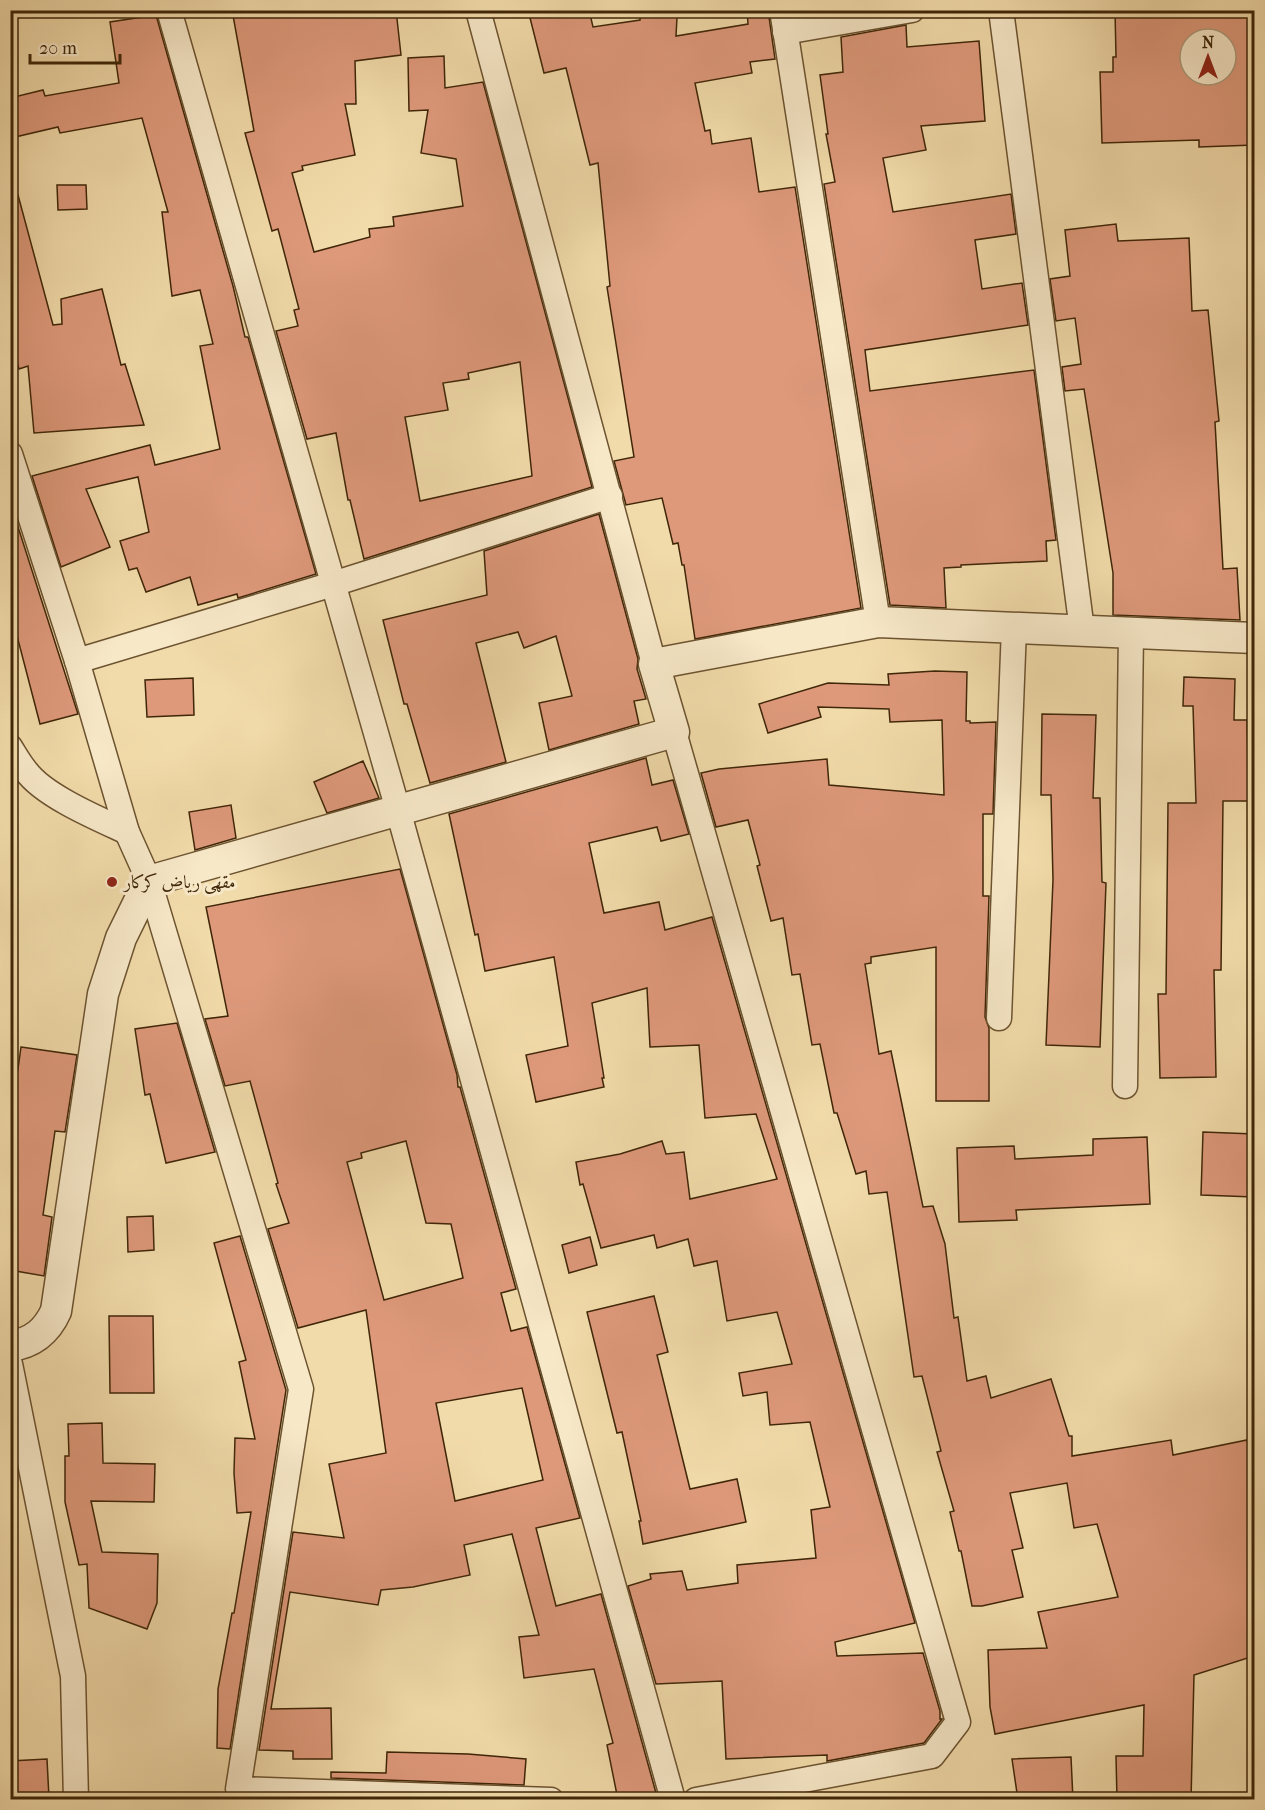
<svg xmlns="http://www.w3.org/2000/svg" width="1265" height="1810" viewBox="0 0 1265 1810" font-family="'IM FELL French Canon',Amiri,serif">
<rect width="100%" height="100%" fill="#f2dbaa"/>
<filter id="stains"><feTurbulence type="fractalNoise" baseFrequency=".00333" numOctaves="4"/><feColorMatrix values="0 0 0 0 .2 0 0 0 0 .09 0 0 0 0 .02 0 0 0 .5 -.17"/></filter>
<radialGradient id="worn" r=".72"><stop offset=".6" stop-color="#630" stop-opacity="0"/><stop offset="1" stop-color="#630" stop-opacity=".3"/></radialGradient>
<g fill="#de997b" stroke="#3f2608" stroke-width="1.5" fill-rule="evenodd">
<path d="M232 10H342L343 14 371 10H396L401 55 355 61 356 104H345L355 155 302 166 303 170 292 173 314 252 370 237 369 229 394 226 393 217 463 206 456 159 421 153 428 110 409 111 408 58 444 56 445 88 483 82 592 487 364 559 350 500H348L336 433 307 439 276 331 298 326 294 310 299 309 278 229 272 231 245 133 254 131ZM520 362 532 476 420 501 405 417 448 410 443 383 469 379 468 373Z"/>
<path d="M528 10H589L593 27 640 20V16L677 17 676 36 748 24 747 10H768L775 59 750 62 752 73 695 83 705 131 710 130 712 144 751 138 759 192 795 187 861 608 695 639 684 565H682L678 543 673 544 662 498 626 505 614 461 634 457 607 287 610 286 598 163 590 165 566 68 544 73Z"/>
<path d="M1115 10H1254V145L1199 147V140L1102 143 1100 72H1113V57H1116ZM1190 39H1226V75H1190Z"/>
<path d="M156 15 233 286 245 337H248L316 574 238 598 237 594 198 605 190 577 146 592 137 568 129 570 120 541 149 532 138 477 86 489 110 547 61 567 32 476 150 445 155 465 220 449 200 346 213 344 200 290 172 296 162 212H168L142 118 60 133 58 127 15 137 10 119V98L43 90 45 96 119 83 110 22Z"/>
<path d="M906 25 907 47 979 41 985 121 921 126 926 150 883 158 893 212 1011 194 1016 234 975 240 982 289 1022 283 1028 325 865 350 870 391 1034 370 1056 540 1046 541 1047 561 961 565V567L944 568 946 608 890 605 824 184 835 182 826 134H828L820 75 843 72 841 37Z"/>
<path d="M57 185H86L87 209 58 210Z"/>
<path d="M18 195 53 325 62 324 61 299 102 289 121 365 125 364 144 425 34 433 28 366 19 369 10 335V197Z"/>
<path d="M1116 224 1118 241 1189 238 1192 311 1208 310 1219 421 1215 422 1223 569 1237 568 1240 620 1113 615V573L1084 389 1065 391 1062 367 1081 364 1075 318 1056 321 1050 279 1070 276 1065 230Z"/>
<path d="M10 502 78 714 40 724 10 609Z"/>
<path d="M599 514 638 659 637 669 646 699 634 701 639 724 549 750 539 703 572 696 556 636 524 648 518 632 476 643 506 762 430 783 407 704H404L383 620 487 595 484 551Z"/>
<path d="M935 671 967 672 966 721H970V723L996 722 993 814H983V896H989L985 1017 989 1028V1101H936V947L871 957V963L865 964 879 1054 891 1051 923 1207 933 1206 945 1244 954 1318 958 1317 967 1381 986 1376 991 1398 1051 1379 1069 1436H1072V1456L1171 1440 1173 1455 1247 1440 1254 1474V1656L1194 1675 1191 1800H1117L1116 1756H1143L1144 1705 995 1734 990 1707 988 1650 1047 1648 1038 1612 1118 1597 1097 1524 1074 1528 1067 1483 1010 1493 1023 1548 1012 1550 1023 1597 982 1606H972L961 1551H959L950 1512 954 1511 937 1452 941 1451 922 1376 914 1377 887 1192 869 1194 866 1171 856 1174 837 1113H834L820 1044 812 1045 800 974 792 975 783 918 771 921 757 866 760 865 748 820 716 827 701 773 719 769 827 759 829 785 944 795 942 720 890 722 889 709 818 707 821 717 768 733 759 704 828 683 889 685 888 674Z"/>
<path d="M1184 677 1235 679 1234 720H1247L1249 801H1223L1221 970H1214L1216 1077 1160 1078 1158 994H1166L1168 803H1196L1193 706H1183Z"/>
<path d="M193 678 194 715 147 717 145 680Z"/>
<path d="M1042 714 1096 715 1093 798H1100L1102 882 1106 883 1100 1047 1046 1045 1053 880 1051 795H1041Z"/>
<path d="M646 758 652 785 673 780 689 834 661 841 657 827 589 843 604 913 659 902 665 930 712 917 915 1623 835 1642 837 1656 923 1653 940 1711V1719H942L924 1743 827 1761V1755L726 1759 722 1681 656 1684 628 1586 651 1579 650 1574 682 1571 687 1590 738 1583 737 1565 816 1558 811 1510 830 1507 810 1422 770 1425 767 1392 743 1396 739 1373 792 1364 777 1312 727 1321 717 1261 694 1266 688 1239 657 1248 654 1235 601 1248 583 1184 580 1185 576 1162 620 1154 662 1141 666 1154 684 1152 690 1199 777 1179 756 1114 705 1118 699 1045 650 1047 647 988 592 1003 604 1078H602L604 1087 536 1102 526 1055 568 1046 554 957 485 971 478 934 475 935 449 814Z"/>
<path d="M363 761 379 798 327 813 314 782Z"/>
<path d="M231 805 236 838 195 850 189 812Z"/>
<path d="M400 869 457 1075 458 1087H460L516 1289 501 1293 511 1331 527 1327 580 1518 536 1528 556 1606 601 1594 656 1793 628 1800H618L607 1745 613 1743 594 1669 524 1678 519 1637 539 1635 512 1534 464 1545 470 1575 413 1587 381 1590 378 1605 290 1592 271 1709 331 1708 332 1759H293V1751L259 1750 293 1532 344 1538 329 1464 386 1453 366 1310 298 1328 268 1229 289 1223 276 1184 278 1183 250 1081 225 1086 205 1019 228 1016 206 907ZM406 1141 426 1223 451 1224 463 1278 384 1300 347 1162 362 1158 361 1153ZM522 1388 543 1480 455 1501 436 1403Z"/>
<path d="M177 1023 215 1152 166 1163 150 1094 145 1095 135 1029Z"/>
<path d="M21 1047 77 1055 65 1132 55 1131 43 1215 52 1217 44 1276 10 1270V1127Z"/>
<path d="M1203 1132 1254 1134V1197L1201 1195Z"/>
<path d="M1147 1137 1150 1204 1016 1210 1017 1220 959 1222 957 1148 1014 1146 1015 1159 1093 1155V1139Z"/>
<path d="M153 1216 154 1250 128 1252 127 1217Z"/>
<path d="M240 1236 286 1390 230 1749 217 1748 218 1689 232 1613H234L251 1512 237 1513 234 1473 235 1438 255 1439 239 1362 246 1360 214 1243Z"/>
<path d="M590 1237 597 1265 569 1273 562 1245Z"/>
<path d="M654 1296 668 1352 657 1355 690 1489 737 1479 746 1522 643 1544 639 1521H641L622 1432 617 1433 587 1312Z"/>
<path d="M109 1316H153L154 1393H110Z"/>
<path d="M102 1423 103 1463 155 1464 154 1502 91 1501 102 1552 158 1554 157 1603 147 1629 89 1608 87 1564 79 1565 65 1502V1456H69L68 1424Z"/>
<path d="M387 1752 468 1754 526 1759 524 1785 331 1778V1772L386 1773Z"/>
<path d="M1071 1757 1073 1800H1018L1012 1759Z"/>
<path d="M47 1759 49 1798 10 1800V1761Z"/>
</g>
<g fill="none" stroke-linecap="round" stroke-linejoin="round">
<defs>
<g id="minor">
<path d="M169 10 398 810 673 1800"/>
<path d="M478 10 654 664"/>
<path d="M782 10 878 622"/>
<path d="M1001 10 1082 630"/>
<path d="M785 32 912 10"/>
<path d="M10 454 77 661 127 832 149 881 301 1389 238 1789 551 1800"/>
<path d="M77 661 333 584 610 496"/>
<path d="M674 732 958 1722 932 1756 696 1800"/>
<path d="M10 747C15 755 20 764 26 771 44 796 99 819 127 832"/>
<path d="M999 1018 1014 627"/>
<path d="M1125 1086 1131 632"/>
<path d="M10 1364 73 1676 76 1800"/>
</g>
<path id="tertiary" d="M10 1346C33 1343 47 1331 56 1311L103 994 121 938 149 881 674 732 654 664 878 622 1254 638"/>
</defs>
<use href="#minor" stroke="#6c5330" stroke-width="27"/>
<use href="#tertiary" stroke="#6c5330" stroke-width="33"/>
<use href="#minor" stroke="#f7e8c8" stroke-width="24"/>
<use href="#tertiary" stroke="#f7e8c8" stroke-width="30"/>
</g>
<circle fill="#8f2418" stroke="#f7e8c8" stroke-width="2" cx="112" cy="882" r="6"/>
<g text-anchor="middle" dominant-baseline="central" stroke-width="6" stroke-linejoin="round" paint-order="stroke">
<g font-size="18" fill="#3f2608" stroke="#f7e8c8" text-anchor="start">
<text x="124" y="882">مقهى رياض كركار</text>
</g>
</g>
<rect width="1265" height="1810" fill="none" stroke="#f2dbaa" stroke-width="36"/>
<rect x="12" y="12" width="1241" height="1786" fill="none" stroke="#3f2608" stroke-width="3"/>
<rect x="18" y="18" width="1229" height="1774" fill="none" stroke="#3f2608" stroke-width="1.5"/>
<g transform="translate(1208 57)"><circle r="28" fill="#f7e8c8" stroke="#ad9a7b" stroke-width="1.5"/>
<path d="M0-4.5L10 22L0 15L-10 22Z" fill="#8f2418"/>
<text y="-9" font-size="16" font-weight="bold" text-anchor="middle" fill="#3f2608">N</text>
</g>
<path d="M30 54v9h90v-9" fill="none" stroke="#3f2608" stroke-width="3"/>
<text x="39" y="54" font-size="18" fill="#3f2608" stroke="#f7e8c8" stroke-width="4.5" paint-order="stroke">20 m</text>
<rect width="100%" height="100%" filter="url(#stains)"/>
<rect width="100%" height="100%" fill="url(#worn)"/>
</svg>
